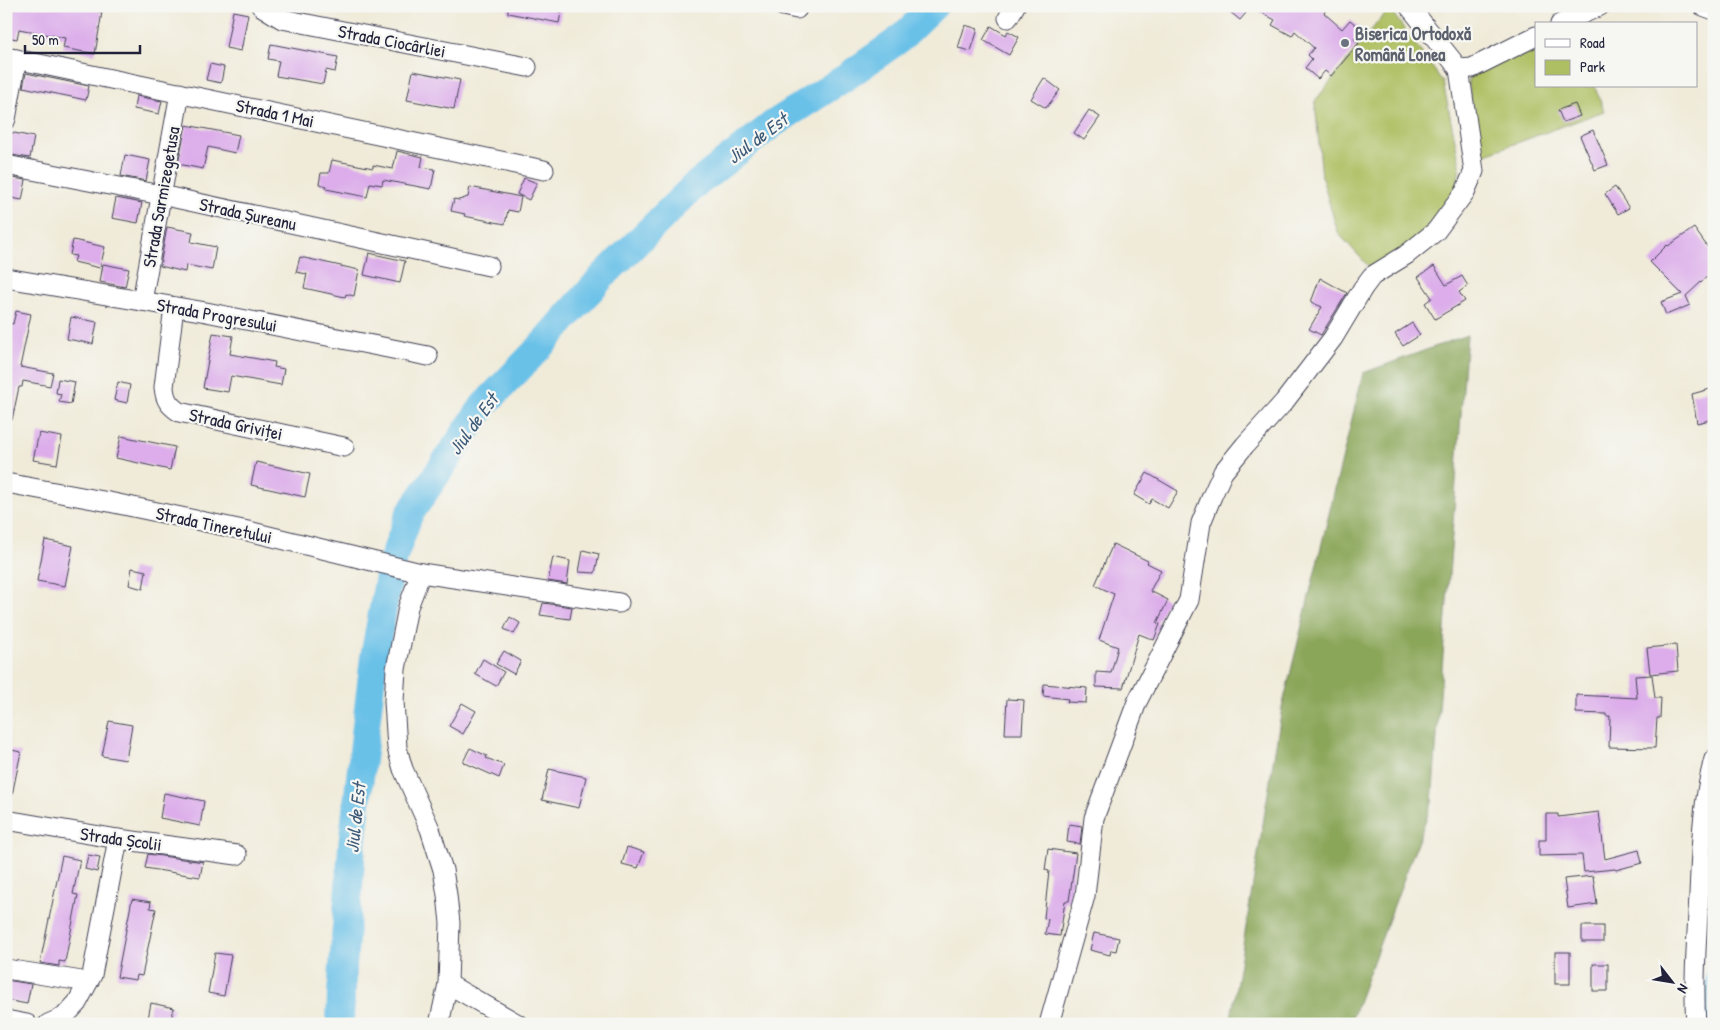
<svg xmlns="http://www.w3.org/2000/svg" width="1720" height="1030" viewBox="0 0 1720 1030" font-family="'Patrick Hand',sans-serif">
<rect width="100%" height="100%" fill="#f6f6f2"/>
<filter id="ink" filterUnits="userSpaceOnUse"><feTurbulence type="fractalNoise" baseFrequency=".02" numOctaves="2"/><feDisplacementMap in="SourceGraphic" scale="10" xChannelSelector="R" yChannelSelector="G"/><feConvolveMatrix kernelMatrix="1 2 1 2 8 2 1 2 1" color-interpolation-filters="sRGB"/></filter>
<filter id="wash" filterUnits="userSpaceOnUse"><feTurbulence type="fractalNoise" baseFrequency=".0096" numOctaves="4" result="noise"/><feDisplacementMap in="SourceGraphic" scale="20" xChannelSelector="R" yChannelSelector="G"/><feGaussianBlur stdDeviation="1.12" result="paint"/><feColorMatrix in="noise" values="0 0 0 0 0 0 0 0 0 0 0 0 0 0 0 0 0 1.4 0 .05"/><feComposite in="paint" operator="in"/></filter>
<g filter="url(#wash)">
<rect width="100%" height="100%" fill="#f0ebd9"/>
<g fill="#adbf62" stroke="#68704e">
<path d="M1389 8 1443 82 1460 165 1457 187 1435 225 1373 271 1338 233 1322 178 1315 101Z"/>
<path d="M1536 39V86H1595L1604 111 1481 156 1468 81 1472 73Z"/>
</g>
<path fill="#8aa658" stroke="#56644a" d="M1467 335 1432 803 1350 1024H1230L1282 708 1363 373Z"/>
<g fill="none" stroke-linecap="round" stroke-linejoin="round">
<path stroke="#6bc1e8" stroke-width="4.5" d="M1708 1024 1706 1010 1714 886"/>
<path stroke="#6bc1e8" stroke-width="28" d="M340 1024 341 993 352 846 374 657 391 565 409 515 484 405 540 347 603 276 694 186 773 124 846 77 900 39 934 6"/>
</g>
<g id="blocks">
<g fill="#dcadea">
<path d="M6 6H72L102 12 95 54 63 48 65 38 19 29 17 39 6 37Z"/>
<path d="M508 6H562V7L559 23 508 13Z"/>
<path d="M1223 6H1328L1324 13 1342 29 1350 20 1362 30 1354 39 1359 43 1331 76 1325 71 1318 79 1305 68 1312 59 1308 55 1314 48 1295 31 1292 36 1272 25 1275 20 1251 7 1240 20Z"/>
<path d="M233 11 248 14 241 51 226 48Z"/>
<path d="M965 25 978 29 971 51 958 48Z"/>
<path d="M991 26 1006 35 1008 31 1019 37 1009 55 983 40Z"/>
<path d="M271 44 338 57 335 72 326 70 323 84 276 76 279 61 268 59Z"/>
<path d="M210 64 224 67 221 83 206 80Z"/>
<path d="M413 71 460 80 454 109 407 100Z"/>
<path d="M26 73 89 86 86 100 23 87Z"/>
<path d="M1044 78 1060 90 1046 108 1031 99Z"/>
<path d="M136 96 162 101 159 114 134 109Z"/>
<path d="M1575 104 1580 116 1563 122 1558 110Z"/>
<path d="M1089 110 1100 117 1084 140 1074 133Z"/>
<path d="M186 125 239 135 235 153 208 147 203 169 178 164Z"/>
<path d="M1593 130 1608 165 1595 170 1580 136Z"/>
<path d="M9 132 34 137 30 158 6 154Z"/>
<path d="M397 151 423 157 421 167 435 169 431 189 383 180 382 185 370 183 367 197 326 189 327 186 319 184 321 173H329L332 160 373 168V165L393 169Z"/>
<path d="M125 155 150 160 146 181 121 176Z"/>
<path d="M6 177 26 180 22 200 6 197Z"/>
<path d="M524 178 537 183 529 200 517 194Z"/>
<path d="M470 187 521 197 518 212 508 210 505 224 464 216 465 214 451 211 454 199 459 200 468 197Z"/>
<path d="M1615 187 1629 208 1618 214 1605 194Z"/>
<path d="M116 198 142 203 138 223 112 218Z"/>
<path d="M167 227 193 232 191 242 216 247 212 270 186 265 185 272 160 266Z"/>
<path d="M1694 228 1714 256V270L1686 296 1690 305 1666 315 1661 302 1682 294 1650 262 1667 245 1668 246Z"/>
<path d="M73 240 105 247 100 268 74 262 76 256 70 255Z"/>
<path d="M369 253 405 261 400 283 364 275Z"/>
<path d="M300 257 359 270 354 296 346 294 345 297 304 288 307 274 296 272Z"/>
<path d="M103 264 129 269 125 287 100 282Z"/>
<path d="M1434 266 1446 285 1462 276 1468 286 1459 292 1465 301 1435 319 1425 303 1432 298 1418 277Z"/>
<path d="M1320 278 1347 293 1321 335 1309 329 1322 307 1311 302Z"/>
<path d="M16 311 31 314 20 367 53 373 50 386 23 381 22 387H19L12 420H6V323L13 324Z"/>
<path d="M71 317 97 322 93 344 67 339Z"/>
<path d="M1412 323 1420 335 1403 346 1395 334Z"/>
<path d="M213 333 233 336 230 354 275 362 274 367 284 369 281 385 231 376 228 392 203 388Z"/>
<path d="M58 379 75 382 71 404 59 402 61 394 56 393Z"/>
<path d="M118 382 130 385 127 403 114 400Z"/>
<path d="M1714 388V419L1697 423 1692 394Z"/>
<path d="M39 433 62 437 57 464 33 460Z"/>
<path d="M121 436 175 447 170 470 116 458Z"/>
<path d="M256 462 310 474 305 497 251 485Z"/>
<path d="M1147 473 1178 491 1168 508 1152 499 1149 504 1134 495Z"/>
<path d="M45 540 73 546 65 586 37 581Z"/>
<path d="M1113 544 1148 561 1147 563 1161 570 1150 591 1168 600 1157 623 1160 624 1154 640 1139 634 1123 688 1096 687V672L1111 673 1118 647 1099 640 1114 594 1095 585Z"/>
<path d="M583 550 599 554 595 573 579 572Z"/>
<path d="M553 557 570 561 567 584 548 581Z"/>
<path d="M132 568 146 571 143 589 129 585Z"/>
<path d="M543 603 572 607 570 619 540 615Z"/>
<path d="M510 617 520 623 514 634 504 629Z"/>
<path d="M1676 645 1678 671 1650 674 1647 648Z"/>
<path d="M504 651 521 661 514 674 496 664Z"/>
<path d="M483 659 504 672 496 686 475 674Z"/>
<path d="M1652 675 1655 698H1661L1660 718H1657L1655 748 1609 747 1610 716H1606V714L1576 713V695L1637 698 1635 676Z"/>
<path d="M1044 684 1087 688 1086 703 1067 702 1068 699 1043 696Z"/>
<path d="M1007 699 1024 700 1022 734H1005Z"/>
<path d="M462 703 476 711 463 734 449 726Z"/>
<path d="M109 721 132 725 126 760 102 756Z"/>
<path d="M470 748 487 756 486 758 504 765 499 778 463 762Z"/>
<path d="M6 749 21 752 12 795H6Z"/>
<path d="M549 769 586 777 579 808 542 800Z"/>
<path d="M164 793 204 801 200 826 160 818Z"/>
<path d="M1599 812 1605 859 1639 850 1642 863 1616 870 1615 869 1584 872 1582 855 1539 856V840H1546V814H1558V817Z"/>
<path d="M1069 824 1082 826 1080 844 1067 842Z"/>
<path d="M627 847 644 852 638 868 622 864Z"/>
<path d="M1048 849 1076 853 1069 901H1065L1060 936 1045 934 1048 919 1044 918 1049 871 1045 870Z"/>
<path d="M148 854 203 862 200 877 145 868Z"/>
<path d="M88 855 100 857 97 872 85 869Z"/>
<path d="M62 856 80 860 73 894 78 895 65 962 59 961V966L40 963Z"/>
<path d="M1593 876 1597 904 1568 908 1564 879Z"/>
<path d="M132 899 151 902 150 908 156 909 142 976 137 975 136 980 117 977Z"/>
<rect x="1582" y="926" width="21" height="16"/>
<path d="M1094 933 1119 938 1116 951 1111 950 1110 955 1090 950Z"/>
<rect x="1555" y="952" width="15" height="32"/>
<path d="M215 953 231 955 224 996 208 993Z"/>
<rect x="1593" y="964" width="15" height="27"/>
<path d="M6 980 31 984 27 1004 6 1000Z"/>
<path d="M151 1003 174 1008 170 1024H147Z"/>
</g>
</g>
</g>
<g filter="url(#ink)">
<use href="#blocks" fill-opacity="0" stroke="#414053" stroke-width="1"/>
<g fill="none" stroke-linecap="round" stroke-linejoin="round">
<defs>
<g id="minor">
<path d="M261 6 282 19 527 67"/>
<path d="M783 6 797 9"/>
<path d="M1409 6 1459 69 1472 68 1536 36"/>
<path d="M1703 6 1714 10"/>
<path d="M1008 18 1015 6"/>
<path d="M1560 24 1600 6"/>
<path d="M6 57 544 170"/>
<path d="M6 119 17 59"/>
<path d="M6 165 161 195 489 266"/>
<path d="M6 278 206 312 428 356"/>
<path d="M142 301 180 93"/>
<path d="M174 307 164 387C165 400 169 405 179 412L344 447"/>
<path d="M6 483 109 502 248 531 421 573 619 603"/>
<path d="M421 573 408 607 396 669 394 701 397 748 403 769 430 829 443 870 447 895 450 923 448 984 439 1024"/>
<path d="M6 820 118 839 237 855"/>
<path d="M6 969 88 982"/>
<path d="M448 984 518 1024"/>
<path d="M6 1020 27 1024"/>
<path d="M48 1024 64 1017 77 1003 92 975 118 839"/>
<path d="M1049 1024 1085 896 1094 818 1137 702 1189 600 1201 523 1212 496 1223 472 1245 445 1284 402 1333 338 1363 288 1372 276 1406 255 1436 231 1465 192 1474 171 1459 69"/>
<path d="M1696 1024C1693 981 1697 938 1699 895 1701 849 1702 803 1714 759"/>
</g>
</defs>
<use href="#minor" stroke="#414053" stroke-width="21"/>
<use href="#minor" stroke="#fff" stroke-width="19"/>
</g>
</g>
<circle fill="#6b7280" stroke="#f6f6f2" stroke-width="2" cx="1345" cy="43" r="5"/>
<g text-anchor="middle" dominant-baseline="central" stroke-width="4.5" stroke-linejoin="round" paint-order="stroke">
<g font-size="18" font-weight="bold" fill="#5b616d" stroke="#f6f6f2" text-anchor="start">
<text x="1355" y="33">Biserica Ortodoxă<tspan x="1355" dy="21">Română Lonea</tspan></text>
</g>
<g font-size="18" fill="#22223b" stroke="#f6f6f2">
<text transform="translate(392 41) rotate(11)">Strada Ciocârliei</text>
<text transform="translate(275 113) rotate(12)">Strada 1 Mai</text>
<text transform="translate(161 197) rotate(-80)">Strada Sarmizegetusa</text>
<text transform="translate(248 214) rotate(12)">Strada Șureanu</text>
<text transform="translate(217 315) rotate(10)">Strada Progresului</text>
<text transform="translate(236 424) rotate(12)">Strada Griviței</text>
<text transform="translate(214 525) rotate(12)">Strada Tineretului</text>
<text transform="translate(121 839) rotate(8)">Strada Școlii</text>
</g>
<g font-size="19" font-style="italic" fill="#3c5a78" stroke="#f6f6f2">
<text transform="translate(757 138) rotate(-37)">Jiul de Est</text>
<text transform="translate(473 424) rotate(-54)">Jiul de Est</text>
<text transform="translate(355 818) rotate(-84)">Jiul de Est</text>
</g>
</g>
<rect width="1720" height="1030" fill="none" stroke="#f6f6f2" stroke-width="25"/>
<rect x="1535" y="22" width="162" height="65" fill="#f6f6f2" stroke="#a1a1a9"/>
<rect x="1545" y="39" width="25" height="8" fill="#ffffff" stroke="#a1a1a9"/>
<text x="1580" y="48" font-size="15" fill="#22223b">Road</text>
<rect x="1545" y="60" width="25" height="15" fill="#adbf62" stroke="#a1a1a9"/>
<text x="1580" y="72" font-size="15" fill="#22223b">Park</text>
<g transform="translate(1672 982) rotate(121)" stroke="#f6f6f2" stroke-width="4" paint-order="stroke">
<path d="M0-4L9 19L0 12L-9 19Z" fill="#22223b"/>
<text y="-8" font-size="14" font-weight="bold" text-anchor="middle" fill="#22223b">N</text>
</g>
<path d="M25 45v8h115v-8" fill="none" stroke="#22223b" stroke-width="2.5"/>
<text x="32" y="45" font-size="15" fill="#22223b" stroke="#f6f6f2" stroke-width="4" paint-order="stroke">50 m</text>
</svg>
